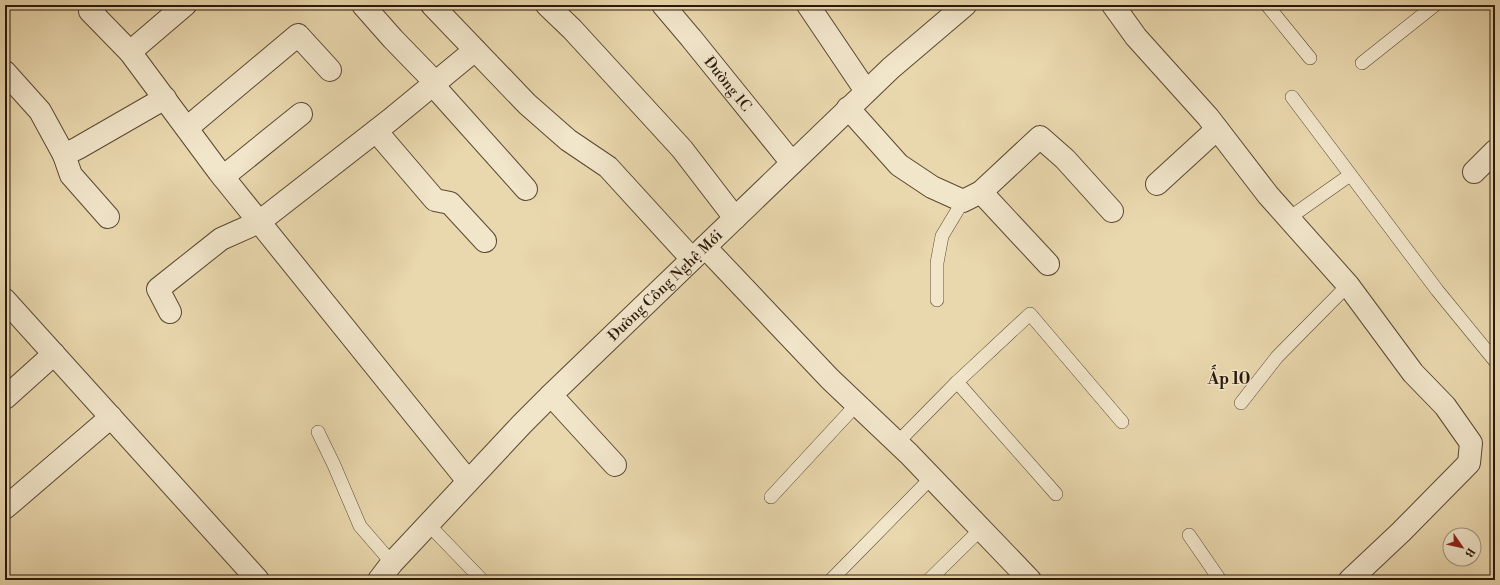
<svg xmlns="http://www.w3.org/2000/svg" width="1500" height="585" viewBox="0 0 1500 585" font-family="'Libre Bodoni',serif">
<rect width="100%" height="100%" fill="#e9d7ad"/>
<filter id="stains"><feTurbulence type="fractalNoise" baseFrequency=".005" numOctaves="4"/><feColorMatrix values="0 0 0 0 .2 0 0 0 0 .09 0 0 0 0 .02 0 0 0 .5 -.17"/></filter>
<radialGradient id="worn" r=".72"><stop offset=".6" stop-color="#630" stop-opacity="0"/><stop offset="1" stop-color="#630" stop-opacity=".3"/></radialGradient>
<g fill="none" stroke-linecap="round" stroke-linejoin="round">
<defs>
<g id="service">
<path d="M1267 5 1310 58"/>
<path d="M1362 63 1435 5"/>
<path d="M1292 97 1437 290 1495 361"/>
<path d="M1289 218 1350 175"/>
<path d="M937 300V263L942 236 963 201"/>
<path d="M957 382 1056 494"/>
<path d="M1241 403 1277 357 1348 285"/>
<path d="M318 432 334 465 360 526 392 563"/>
<path d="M898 442 957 382 1030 314 1122 422"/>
<path d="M771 497 857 404"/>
<path d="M428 524 482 580"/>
<path d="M1189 535 1220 580"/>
<path d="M831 580 932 477"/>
<path d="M929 580 981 529"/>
</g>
<g id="minor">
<path d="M96 5 90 11 130 52 219 172 468 481"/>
<path d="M363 5 393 39 428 75 433 85 526 189"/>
<path d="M432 5 527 104 568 140 608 167 692 259"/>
<path d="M547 5 572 29 682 149 735 218"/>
<path id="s1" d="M663 5 691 38 792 163"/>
<path d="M808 5 866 91"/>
<path d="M1113 5 1136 37 1208 117 1268 195 1348 285 1413 373 1445 406 1471 443 1469 463 1401 532 1350 580"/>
<path d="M130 52 185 5"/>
<path d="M5 72 40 111 64 155 78 148 165 98"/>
<path d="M848 108 899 165 932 187 963 201 981 192 1040 137 1065 159 1112 211"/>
<path d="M187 128 298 35 330 70"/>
<path d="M376 131 435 200 450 203 485 241"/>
<path d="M64 155 71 175 108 217"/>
<path d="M1474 172 1495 151"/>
<path d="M223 177 301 114"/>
<path d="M1157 184 1217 129"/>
<path d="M981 192 1048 264"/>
<path d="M705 247 830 379 909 454 1030 580"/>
<path d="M5 300 258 580"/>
<path d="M170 312 158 289 221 239 259 222 390 120 475 50"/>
<path d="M551 395 615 465"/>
<path d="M5 398 54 354"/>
<path d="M5 508 111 417"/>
</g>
<g id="tertiary">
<path id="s2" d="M379 580 392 563 522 424 551 395 891 68 965 5"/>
</g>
</defs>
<use href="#service" stroke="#5a4833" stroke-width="14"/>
<use href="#minor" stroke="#5a4833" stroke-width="24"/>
<use href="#tertiary" stroke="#5a4833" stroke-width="24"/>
<use href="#service" stroke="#f1e5ca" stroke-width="13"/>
<use href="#minor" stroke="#f1e5ca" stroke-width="22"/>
<use href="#tertiary" stroke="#f1e5ca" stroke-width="22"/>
</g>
<g text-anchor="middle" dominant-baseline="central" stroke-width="3" stroke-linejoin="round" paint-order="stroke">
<g font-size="15" fill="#2a190a" stroke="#f1e5ca">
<text stroke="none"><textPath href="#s1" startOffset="102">Đường 1C</textPath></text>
<text stroke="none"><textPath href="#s2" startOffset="411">Đường Công Nghệ Mới</textPath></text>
</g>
<g font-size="16" font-weight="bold" fill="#2a190a" stroke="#f1e5ca">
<text x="1229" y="379">Ấp 10</text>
</g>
</g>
<rect width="1500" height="585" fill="none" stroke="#e9d7ad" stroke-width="20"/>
<rect x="6" y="6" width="1488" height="573" fill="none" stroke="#2a190a" stroke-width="2"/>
<rect x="10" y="10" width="1480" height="565" fill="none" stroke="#2a190a"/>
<g transform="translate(1462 547) rotate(124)"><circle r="19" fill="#f1e5ca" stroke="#a1937d"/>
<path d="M0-3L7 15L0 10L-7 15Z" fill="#8f2418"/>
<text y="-6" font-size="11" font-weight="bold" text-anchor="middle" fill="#2a190a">B</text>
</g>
<rect width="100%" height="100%" filter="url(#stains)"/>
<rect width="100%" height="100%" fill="url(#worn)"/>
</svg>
